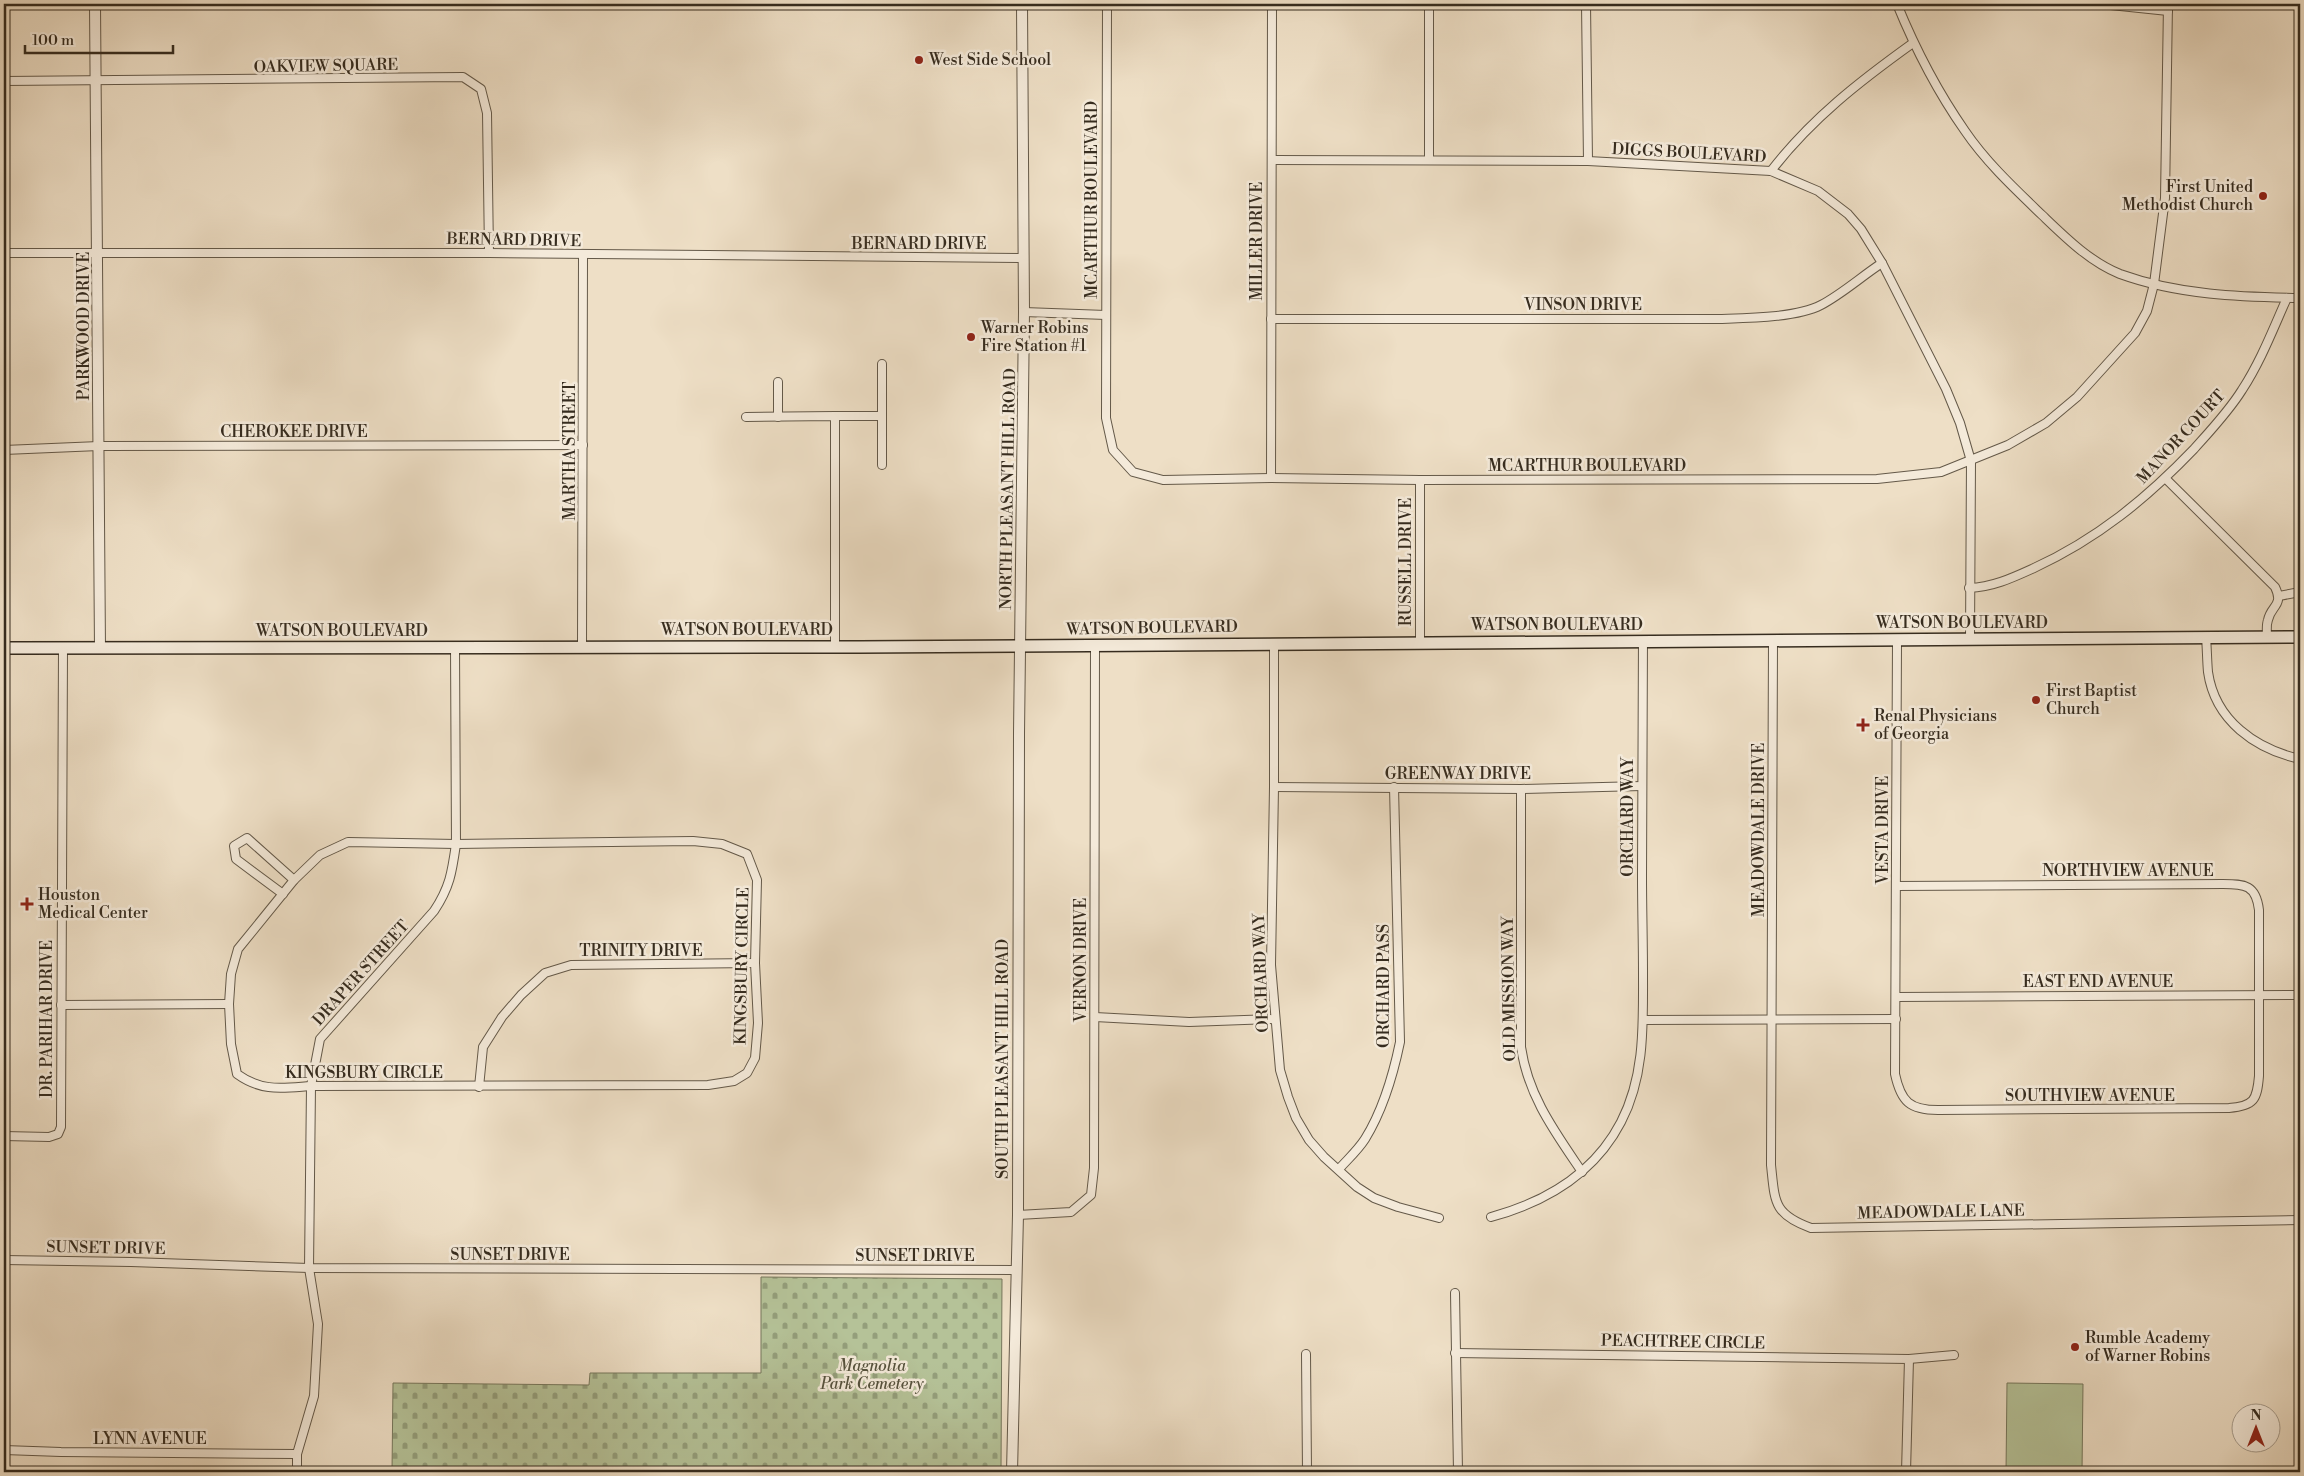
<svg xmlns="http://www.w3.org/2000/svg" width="2304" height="1476" viewBox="0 0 2304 1476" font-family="'Libre Bodoni',serif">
<defs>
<pattern id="cemetery-stones" width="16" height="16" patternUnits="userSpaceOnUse" patternTransform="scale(1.25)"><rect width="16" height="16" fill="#b5c298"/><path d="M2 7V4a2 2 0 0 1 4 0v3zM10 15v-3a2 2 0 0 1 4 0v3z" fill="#949e7b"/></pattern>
</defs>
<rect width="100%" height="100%" fill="#eedfc6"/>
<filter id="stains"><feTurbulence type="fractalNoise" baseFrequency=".004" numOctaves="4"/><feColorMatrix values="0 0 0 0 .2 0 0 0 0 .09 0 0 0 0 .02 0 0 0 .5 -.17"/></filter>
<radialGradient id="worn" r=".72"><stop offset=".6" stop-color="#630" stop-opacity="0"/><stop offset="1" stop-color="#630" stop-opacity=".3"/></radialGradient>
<path fill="url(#cemetery-stones)" stroke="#76775c" d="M761 1277 1002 1279 1001 1472H392L393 1383 589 1385 590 1373H761Z"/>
<path fill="#b5c298" stroke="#76775c" d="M2007 1383 2083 1384 2082 1472H2006Z"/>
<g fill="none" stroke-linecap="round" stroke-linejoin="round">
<defs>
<g id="minor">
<path d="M1107 4 1106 418 1113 450 1133 472 1163 480 1271 478 1420 480 1877 479 1941 472 2008 445 2046 423 2077 397 2135 333 2147 311 2154 284 2165 198 2168 4"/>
<path d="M1429 4V160"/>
<path d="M1586 4 1588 161"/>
<path d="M1897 4C1915 48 1937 91 1965 131 1986 162 2015 189 2042 215 2065 237 2090 262 2120 274 2178 295 2240 297 2300 298"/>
<path d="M2101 4 2168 11"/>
<path d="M4 81 463 77 481 89 487 113 489 253"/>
<path d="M1272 160 1588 161 1771 171 1818 191 1848 214 1861 229 1882 263 1946 389 1960 423 1971 461 1970 639"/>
<path d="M1771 171C1811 119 1860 81 1913 43"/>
<path d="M4 253H489L1023 258"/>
<path d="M1024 312 1106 315"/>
<path d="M1271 319H1718C1746 318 1796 318 1821 305 1842 294 1862 276 1882 263"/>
<path d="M835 416H882V364"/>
<path d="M746 417 835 416V646"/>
<path d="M778 417V382"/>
<path d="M4 450 99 446 583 445"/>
<path d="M882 465V416"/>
<path d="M1271 478 1272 4"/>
<path d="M2166 479 2275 587C2284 606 2271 605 2268 620 2266 625 2267 632 2267 637"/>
<path d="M1969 588C1993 587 2012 578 2034 568 2097 539 2146 499 2194 449 2211 430 2229 411 2242 390 2261 361 2273 329 2287 298"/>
<path d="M2279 596 2300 592"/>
<path d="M2206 637C2207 649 2207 661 2208 672 2215 721 2256 749 2300 759"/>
<path d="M1773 640 1771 1165C1775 1202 1773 1214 1811 1228L2300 1220"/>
<path d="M1274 643V787L1271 965 1280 1070 1288 1097 1296 1118 1309 1140 1324 1157 1357 1187 1374 1198 1398 1207 1439 1218"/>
<path d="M1420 643V480"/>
<path d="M582 647 583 255"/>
<path d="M1274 787 1521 789 1642 786"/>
<path d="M1521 789V1047C1528 1096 1555 1132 1582 1172"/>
<path d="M693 841 722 844 747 854 757 880 755 963 758 1023 755 1058 747 1073 734 1081 708 1085 311 1086C282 1088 262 1092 237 1074L231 1044 229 1004 231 974 238 949 294 880 320 855 348 842 456 844Z"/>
<path d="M1896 886 2223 884C2245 884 2256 885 2259 910V1076C2257 1100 2254 1106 2229 1108L1938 1110C1910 1110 1901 1102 1895 1074L1897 640"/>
<path d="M283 894 236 859 234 846 247 838 294 880"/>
<path d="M1896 997 2300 995"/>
<path d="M61 1005 229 1004"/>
<path d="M1095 1017 1189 1022 1275 1019"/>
<path d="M1643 1020 1896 1019"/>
<path d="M479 1087 483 1047 502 1017 521 995 545 973 571 965 755 963"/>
<path d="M4 1136 49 1137 58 1134 61 1127 63 648"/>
<path d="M1339 1169C1348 1159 1358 1150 1365 1139 1383 1110 1393 1076 1400 1042L1394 787"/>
<path d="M1018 1215 1071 1212 1091 1195 1094 1168 1095 645"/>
<path d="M1491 1217C1546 1202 1594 1174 1621 1122 1645 1076 1643 1025 1643 974 1643 941 1642 908 1642 876 1642 797 1642 719 1643 641"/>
<path d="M4 1260 131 1262 309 1268 1017 1270"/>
<path d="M1455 1293 1458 1472"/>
<path d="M1455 1353 1909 1359 1906 1472"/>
<path d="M1306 1354 1307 1472"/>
<path d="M1909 1359 1954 1355"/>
<path d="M4 1450 61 1452 297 1454"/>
<path d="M297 1472V1454L314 1396 318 1324 309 1268 311 1086 320 1039 434 911C450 887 452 872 456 844L455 647"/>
</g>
<g id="tertiary">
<path d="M95 4 100 648"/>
<path d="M1012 1472 1018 1215 1019 734 1024 312 1022 4"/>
</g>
<path id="secondary" d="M4 648 860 647 2300 637"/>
</defs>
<use href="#minor" stroke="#645949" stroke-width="10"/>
<use href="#tertiary" stroke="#645949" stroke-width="12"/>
<use href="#secondary" stroke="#362c1f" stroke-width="14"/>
<use href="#minor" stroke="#f4eada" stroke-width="8"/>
<use href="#tertiary" stroke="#f4eada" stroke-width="10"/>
<use href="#secondary" stroke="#f4eada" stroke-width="11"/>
</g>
<g fill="#8f2418" stroke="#f4eada" stroke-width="2">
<circle cx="919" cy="60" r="5"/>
<circle cx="2263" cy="196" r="5"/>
<circle cx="971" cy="337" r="5"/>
<circle cx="2036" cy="700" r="5"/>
<path d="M1860.5 717.5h5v5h5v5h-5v5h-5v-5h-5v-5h5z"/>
<path d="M24.5 896.5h5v5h5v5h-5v5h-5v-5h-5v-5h5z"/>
<circle cx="2075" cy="1347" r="5"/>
</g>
<g text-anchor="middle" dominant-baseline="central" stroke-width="5" stroke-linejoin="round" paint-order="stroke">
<g font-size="16" fill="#362c1f" stroke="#f4eada" text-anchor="start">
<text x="929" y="60">West Side School</text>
<text x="2253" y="187" text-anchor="end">First United<tspan x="2253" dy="18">Methodist Church</tspan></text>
<text x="981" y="328">Warner Robins<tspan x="981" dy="18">Fire Station #1</tspan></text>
<text x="2046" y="691">First Baptist<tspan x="2046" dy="18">Church</tspan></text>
<text x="1874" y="716">Renal Physicians<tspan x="1874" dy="18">of Georgia</tspan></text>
<text x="38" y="895">Houston<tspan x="38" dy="18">Medical Center</tspan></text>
<text x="2085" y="1338">Rumble Academy<tspan x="2085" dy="18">of Warner Robins</tspan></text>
</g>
<g font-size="16" fill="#362c1f" stroke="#f4eada">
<text transform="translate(326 66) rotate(-1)">OAKVIEW SQUARE</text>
<text transform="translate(1689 153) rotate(3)">DIGGS BOULEVARD</text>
<text transform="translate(1092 200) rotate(-90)">MCARTHUR BOULEVARD</text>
<text transform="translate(514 240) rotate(1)">BERNARD DRIVE</text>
<text transform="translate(1257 241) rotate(-90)">MILLER DRIVE</text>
<text x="919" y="244">BERNARD DRIVE</text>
<text x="1583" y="305">VINSON DRIVE</text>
<text transform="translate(84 326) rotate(-90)">PARKWOOD DRIVE</text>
<text x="294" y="432">CHEROKEE DRIVE</text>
<text transform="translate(2181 437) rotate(-47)">MANOR COURT</text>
<text transform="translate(570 451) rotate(-90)">MARTHA STREET</text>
<text x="1587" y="466">MCARTHUR BOULEVARD</text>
<text transform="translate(1008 489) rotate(-89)">NORTH PLEASANT HILL ROAD</text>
<text transform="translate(1406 562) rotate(-90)">RUSSELL DRIVE</text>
<text x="1962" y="623">WATSON BOULEVARD</text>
<text x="1557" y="625">WATSON BOULEVARD</text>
<text transform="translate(1152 628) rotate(-1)">WATSON BOULEVARD</text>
<text x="747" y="630">WATSON BOULEVARD</text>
<text x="342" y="631">WATSON BOULEVARD</text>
<text x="1458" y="774">GREENWAY DRIVE</text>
<text transform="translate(1628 817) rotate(-90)">ORCHARD WAY</text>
<text transform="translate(1759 830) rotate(-90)">MEADOWDALE DRIVE</text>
<text transform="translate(1883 830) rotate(-90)">VESTA DRIVE</text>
<text x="2128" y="871">NORTHVIEW AVENUE</text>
<text x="641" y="951">TRINITY DRIVE</text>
<text transform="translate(1081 960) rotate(-90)">VERNON DRIVE</text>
<text transform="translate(742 966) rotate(-89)">KINGSBURY CIRCLE</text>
<text transform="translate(361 973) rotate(-48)">DRAPER STREET</text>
<text transform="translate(1261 973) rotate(-92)">ORCHARD WAY</text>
<text x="2098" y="982">EAST END AVENUE</text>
<text transform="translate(1384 986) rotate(-90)">ORCHARD PASS</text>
<text transform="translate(1509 989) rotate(-91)">OLD MISSION WAY</text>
<text transform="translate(47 1019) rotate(-90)">DR. PARIHAR DRIVE</text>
<text transform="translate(1003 1059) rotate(-90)">SOUTH PLEASANT HILL ROAD</text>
<text x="364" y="1073">KINGSBURY CIRCLE</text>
<text x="2090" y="1096">SOUTHVIEW AVENUE</text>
<text transform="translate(1941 1212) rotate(-1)">MEADOWDALE LANE</text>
<text transform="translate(106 1248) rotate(1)">SUNSET DRIVE</text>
<text x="510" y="1255">SUNSET DRIVE</text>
<text x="915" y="1256">SUNSET DRIVE</text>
<text transform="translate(1683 1342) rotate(1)">PEACHTREE CIRCLE</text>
<text x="150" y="1439">LYNN AVENUE</text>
</g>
<g font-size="16" font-style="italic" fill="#56523d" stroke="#f4eada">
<text x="872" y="1366">Magnolia<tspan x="872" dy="18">Park Cemetery</tspan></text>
</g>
</g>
<rect width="2304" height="1476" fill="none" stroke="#eedfc6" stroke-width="20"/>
<rect x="5" y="5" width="2294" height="1466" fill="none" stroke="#362c1f" stroke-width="2.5"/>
<rect x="10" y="10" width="2284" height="1456" fill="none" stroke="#362c1f"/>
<g transform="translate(2256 1428)"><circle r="24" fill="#f4eada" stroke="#a89e8f"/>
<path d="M0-4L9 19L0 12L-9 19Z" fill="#8f2418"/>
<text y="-8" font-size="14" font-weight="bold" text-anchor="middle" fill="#362c1f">N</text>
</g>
<path d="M25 45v8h148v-8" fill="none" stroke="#362c1f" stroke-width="2.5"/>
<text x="32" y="45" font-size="15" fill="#362c1f" stroke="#f4eada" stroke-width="4" paint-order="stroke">100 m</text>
<rect width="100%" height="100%" filter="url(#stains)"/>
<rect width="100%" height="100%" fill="url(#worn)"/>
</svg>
